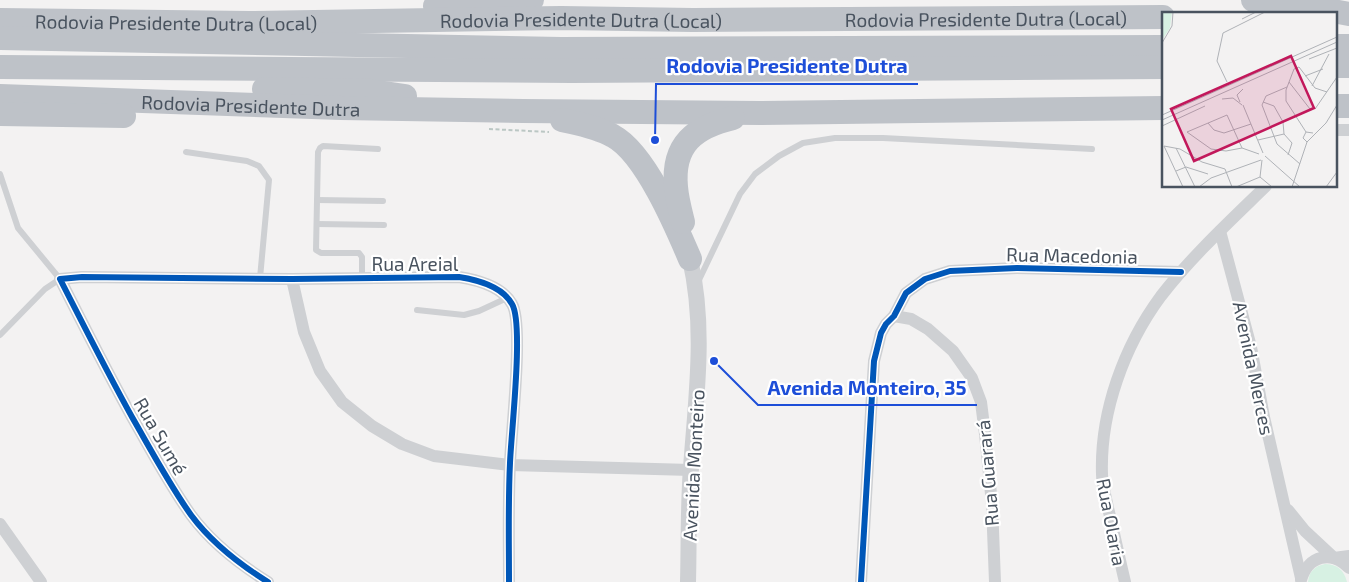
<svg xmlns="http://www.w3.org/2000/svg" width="1349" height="582" viewBox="0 0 1349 582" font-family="'Exo 2',sans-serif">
<rect width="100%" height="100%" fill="#f3f2f2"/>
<path fill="#d7f1e3" d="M1325 564C1337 564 1344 570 1347 582H1308C1309 571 1315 566 1325 564Z"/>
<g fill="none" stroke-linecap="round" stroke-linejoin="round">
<path stroke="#bbc7c4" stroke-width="2" stroke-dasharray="4 2.5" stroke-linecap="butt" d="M489 129 549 132"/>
<g stroke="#ced0d3" stroke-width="6">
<path d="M186 152 247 161 259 166 269 180 260 278"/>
<path d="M0 174 18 228 60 279 45 289 0 335"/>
<path d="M317 200 383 201"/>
<path d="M317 224 384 225"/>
<path d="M362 278V257L359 253H321L316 250 318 152 320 148 323 146 378 149"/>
<path d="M698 282 740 194 755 174 779 156 803 143 835 138H883L1092 149"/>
<path d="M417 310 464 315 479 311 507 298"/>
</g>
<g stroke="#ced0d3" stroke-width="12">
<path d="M1335 130H1349"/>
<path d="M1220 231 1251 347 1264 417 1301 578"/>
<path d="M292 279 304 332 320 371 342 402 372 426 402 444 434 456 510 465 691 470"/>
<path d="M894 316 911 319 928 329 953 351 972 378 981 402 985 434 992 504 995 582"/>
<path d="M1288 510 1305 531 1334 558 1349 556"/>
<path d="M0 524 41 582"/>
<path d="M1301 580C1308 555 1332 550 1349 568"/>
<path d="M268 582C239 564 211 542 191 515 169 484 151 450 132 417 107 372 84 326 60 279L82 277 292 279 459 277C478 280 502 286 512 304 524 324 511 434 510 463 508 503 509 543 509 582"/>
<path d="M861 582 874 361 881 333 886 324 894 316 906 293 925 279 950 271 1017 268 1181 272"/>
<path d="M1125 582C1119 557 1114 532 1108 508 1106 497 1102 485 1102 474 1100 412 1124 346 1161 296 1192 256 1230 221 1266 186"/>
</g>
<path stroke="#ced0d3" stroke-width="16" d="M688 582C689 544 688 506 691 468 696 398 706 327 690 259"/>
<g stroke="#bec2c8" stroke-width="24">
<path d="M1253 0 1301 5 1349 14"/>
<path d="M435 6 532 0"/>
<path id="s1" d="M0 20 249 23 561 18 693 20 1163 17"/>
<path d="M0 38 561 49 1163 47"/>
<path d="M1335 46H1349"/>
<path d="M1335 66H1349"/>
<path d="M0 67 572 71 1163 67"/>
<path d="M264 89 371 91 405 96"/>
<path id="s2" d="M0 96 341 108 523 111 760 113 1163 108"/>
<path d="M1335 106H1349"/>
<path d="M0 114 124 116"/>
<path d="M562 120C579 124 597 127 613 136 645 153 676 226 690 259"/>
<path d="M683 222C680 210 677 199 676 187 672 144 695 127 733 118"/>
</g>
<defs>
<g id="cycleway">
<path d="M268 582C239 564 211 542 191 515 169 484 151 450 132 417 107 372 84 326 60 279L82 277 292 279 459 277C478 280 502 286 512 304 524 324 511 434 510 463 508 503 509 543 509 582"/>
<path d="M861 582 874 361 881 333 886 324 894 316 906 293 925 279 950 271 1017 268 1181 272"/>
</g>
</defs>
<use href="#cycleway" stroke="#fff" stroke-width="9"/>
<use href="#cycleway" stroke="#0057b8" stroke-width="6"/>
</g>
<g text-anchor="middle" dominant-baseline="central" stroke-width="4.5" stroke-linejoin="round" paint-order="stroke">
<g font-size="19" fill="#49535f" stroke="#fff">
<text stroke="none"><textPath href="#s1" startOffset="986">Rodovia Presidente Dutra (Local)</textPath></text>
<text stroke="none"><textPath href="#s1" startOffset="581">Rodovia Presidente Dutra (Local)</textPath></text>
<text stroke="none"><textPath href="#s1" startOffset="176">Rodovia Presidente Dutra (Local)</textPath></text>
<text stroke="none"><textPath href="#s2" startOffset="251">Rodovia Presidente Dutra</textPath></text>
<text transform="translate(1072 255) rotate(1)">Rua Macedonia</text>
<text x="415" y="263">Rua Areial</text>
<text transform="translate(1254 368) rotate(78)">Avenida Merces</text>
<text transform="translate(161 436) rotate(60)">Rua Sumé</text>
<text transform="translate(693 465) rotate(-87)">Avenida Monteiro</text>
<text transform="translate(987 473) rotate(-95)">Rua Guarará</text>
<text transform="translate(1112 522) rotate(79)">Rua Olaria</text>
</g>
</g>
<g transform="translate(1162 12)">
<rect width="175" height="175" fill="#f3f2f2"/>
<path d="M0 0H10L8 16 0 28Z" fill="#d7f1e3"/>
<path fill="none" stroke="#afb2b7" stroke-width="1" d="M80 7 94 0M0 31 10 14 11 0M147 47 175 36M143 64 161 57M65 70 55 49 61 21 103 0M127 70 148 97M150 74 167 42M125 75 104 84 100 93 115 132 138 152M60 87 71 86 80 93M78 90 75 83 81 77M101 90 112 94 121 110 122 122M81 93 101 141M153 97 175 65M0 103 175 25M0 108 175 30M46 111 52 118 62 121 89 112M0 114 43 94M144 120 124 89V78L132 57 137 55 153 76 165 80M96 128 122 122 130 131 126 143M145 130 141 126 144 120 151 121M2 134 18 137 40 150 63 157 70 175M2 134 21 175M14 136 33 175M80 136 65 103 25 120 49 137 64 139 80 136 97 142M103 144 138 175M14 159 24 155 46 162M98 165 100 148M98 165 110 175M37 175 49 166 99 148M74 175 98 165M130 175 145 130 164 111 175 93M164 175 175 160"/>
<path fill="#c2185b" fill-opacity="0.15" stroke="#c2185b" stroke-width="2.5" d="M129 44 152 96 32 149 9 97Z"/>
<rect width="175" height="175" fill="none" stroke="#49535f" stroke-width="2.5"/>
</g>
<path fill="none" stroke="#1d4ed8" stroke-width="2" d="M655 140L656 84H918M714 361L758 405H977"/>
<g fill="#1d4ed8" stroke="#fff" stroke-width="2">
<circle cx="655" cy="140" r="5"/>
<circle cx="714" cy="361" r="5"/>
</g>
<g font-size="20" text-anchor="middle" font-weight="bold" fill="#1d4ed8" stroke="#fff" stroke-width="4.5" stroke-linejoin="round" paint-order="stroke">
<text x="787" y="73">Rodovia Presidente Dutra</text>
<text x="867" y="395">Avenida Monteiro, 35</text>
</g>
</svg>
